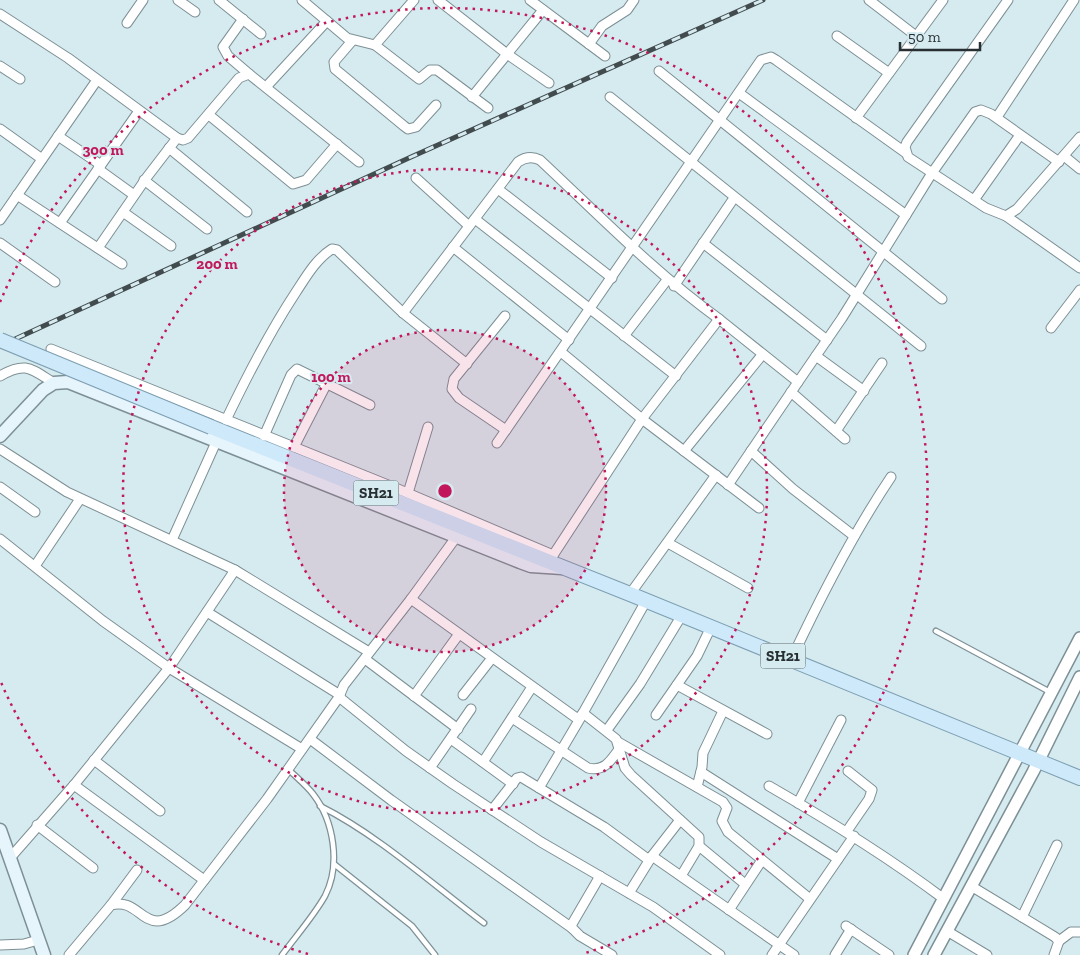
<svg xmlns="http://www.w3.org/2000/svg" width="1080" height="955" viewBox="0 0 1080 955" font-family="'Zilla Slab',serif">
<rect width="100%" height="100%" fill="#d6ebf0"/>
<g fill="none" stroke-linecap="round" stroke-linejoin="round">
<defs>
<g id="service">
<path d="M936 631 1050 692"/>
<path d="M320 806C378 835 432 884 484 923"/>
<path d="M334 864 412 926 435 955"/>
<path d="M282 955C296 936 313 917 325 896 341 865 334 821 313 794 306 785 296 777 288 769"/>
</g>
<g id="minor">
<path d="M178 0 195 12"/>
<path d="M219 0 261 34"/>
<path d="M302 0 347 38 375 45 419 79 430 70H437L488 108"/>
<path d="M438 0 507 54 549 83"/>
<path d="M530 0 605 56"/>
<path d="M869 0 916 36"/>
<path d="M1008 0 907 142 905 147 908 157 986 208 1006 216 1017 209 1080 137"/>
<path d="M0 14 68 58 177 138 183 140 188 138 239 78 249 74 359 162"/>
<path d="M243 19 223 47 228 56 249 74"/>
<path d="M127 23 143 0"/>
<path d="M837 36 889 73"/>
<path d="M352 41 334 62 335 69 404 126 408 129 416 127 436 105"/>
<path d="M589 44 602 26 627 10 634 0"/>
<path d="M375 45 414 0"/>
<path d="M0 66 20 79"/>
<path d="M659 71 942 299"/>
<path d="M266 87 327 21"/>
<path d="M739 93 906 215"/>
<path d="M472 97 543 10"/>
<path d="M610 97 921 346"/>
<path d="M209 115 293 184 306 180 337 144"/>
<path d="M997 117 1074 0"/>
<path d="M856 118 943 0"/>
<path d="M0 129 42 159"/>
<path d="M58 136 101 165"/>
<path d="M169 148 247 212"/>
<path d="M1064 156 1080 169"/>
<path d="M98 169 134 195"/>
<path d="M416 178 469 226"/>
<path d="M144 180 207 229"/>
<path d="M498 189 612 278"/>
<path d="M17 195 122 264"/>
<path d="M974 200 1020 135"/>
<path d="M123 212 171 246"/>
<path d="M1006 216 1080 268"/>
<path d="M475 219 676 376"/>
<path d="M0 220 97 80"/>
<path d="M60 223 139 111"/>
<path d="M0 243 55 282"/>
<path d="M703 243 827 340"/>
<path d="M453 247 569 340"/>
<path d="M98 248 147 177 177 138"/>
<path d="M674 286 734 198"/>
<path d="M403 313 518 162C525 157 532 156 540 160 599 215 654 272 719 319"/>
<path d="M505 316 454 379 452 389 459 398 506 430"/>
<path d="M1051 328 1080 290"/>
<path d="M624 336 667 280"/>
<path d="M51 349 398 489 553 555"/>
<path d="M561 352 642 419 759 508"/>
<path d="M816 356 864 391"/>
<path d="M0 376C26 361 31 369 54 383"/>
<path d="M791 392 845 439"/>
<path d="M226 420C247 376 269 333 296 292 306 277 316 259 332 249L337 250 403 313 467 364"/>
<path d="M836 431 882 363"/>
<path d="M264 436 291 375 297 369 370 405"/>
<path d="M497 443 761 60 771 57 776 60 906 153"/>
<path d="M294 447 327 383"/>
<path d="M0 449 67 492 235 570 369 652"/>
<path d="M684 451 762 355"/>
<path d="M751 451 793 489 854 536"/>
<path d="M728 485 798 382"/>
<path d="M0 487 35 512"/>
<path d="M408 493 428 427"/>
<path d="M457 536 411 599 344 685 339 697 406 751 453 784 541 842 653 907 720 955"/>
<path d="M0 539 103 621 169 668 302 749"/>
<path d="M172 540 217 440"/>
<path d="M668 543 748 588"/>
<path d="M548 563 642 419 719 319 798 382 842 318 932 173 975 112 981 110 991 114 1059 162"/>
<path d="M35 566 80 499"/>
<path d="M630 594 716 475"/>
<path d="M411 599 575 717 579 718 583 713"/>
<path d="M646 601 583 713 616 739 625 768 631 775 699 837V846L681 876"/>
<path d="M207 612 340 695"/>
<path d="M365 659 458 729"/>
<path d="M791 660C821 596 852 535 891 477"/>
<path d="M677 685 767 734"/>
<path d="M463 695 492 658"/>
<path d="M414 696 459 634"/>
<path d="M656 715 697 656 711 627"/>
<path d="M512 718 588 768C605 772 611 760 620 748"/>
<path d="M607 730 640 684 682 615"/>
<path d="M310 739 391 800 572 928"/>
<path d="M451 739 513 784"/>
<path d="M618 742 723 802 727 808 722 821 728 832 810 899"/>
<path d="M94 760 160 811"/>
<path d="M483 762 532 687"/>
<path d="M430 768 471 709"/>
<path d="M701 772 838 859"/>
<path d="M74 785 204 880"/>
<path d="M769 786C830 821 888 857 944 899"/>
<path d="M697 787 702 767 703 753 723 711"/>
<path d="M539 788 581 717"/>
<path d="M798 803 841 720"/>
<path d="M492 810 517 778 521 777 604 827 649 860"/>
<path d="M37 825 93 868"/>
<path d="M847 831 869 799 872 790 848 771"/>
<path d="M699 846 745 884"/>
<path d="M652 856 794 955"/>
<path d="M10 858 74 785 169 668 235 570"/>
<path d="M600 876 572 924V928L580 936 612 955"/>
<path d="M971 886 1055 937 1059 941 1054 955"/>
<path d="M629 893 652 856 680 820"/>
<path d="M111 905 137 870"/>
<path d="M729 910 762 860"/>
<path d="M1022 917 1057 845"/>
<path d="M846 926 889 955"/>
<path d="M947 931 987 955"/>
<path d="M1059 941 1071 932H1080"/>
<path d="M0 945 24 944 38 940"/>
<path d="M69 955 111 905C143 896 144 945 185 905L267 799 339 697"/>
<path d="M772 955 854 836"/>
<path d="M835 955 851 929"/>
</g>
<g id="tertiary">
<path d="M914 955 1080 638"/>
<path d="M934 955 1033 772 1080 677"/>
</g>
<g id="secondary">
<path d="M0 436 43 390 54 383 68 382 520 562 531 566 562 568"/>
<path d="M0 830 44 955"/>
</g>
<path id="primary" d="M211 427 630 594 1080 778"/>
</defs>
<use href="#service" stroke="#7d9095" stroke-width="7"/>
<use href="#minor" stroke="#7d9095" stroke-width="11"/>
<use href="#tertiary" stroke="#7d9095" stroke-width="14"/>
<use href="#secondary" stroke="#7d9095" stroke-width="15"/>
<use href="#primary" stroke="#7d9eb1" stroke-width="16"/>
<use href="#service" stroke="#fff" stroke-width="4.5"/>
<use href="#minor" stroke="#fff" stroke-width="9"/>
<use href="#tertiary" stroke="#fff" stroke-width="11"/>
<use href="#secondary" stroke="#e6f4fc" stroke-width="12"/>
<use href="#primary" stroke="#cde9fa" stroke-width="14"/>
<defs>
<path id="rail" d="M0 346 411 157 763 0"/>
</defs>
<use href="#rail" stroke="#424c4f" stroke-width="5"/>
<use href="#rail" stroke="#d6ebf0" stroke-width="3" stroke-dasharray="9" stroke-linecap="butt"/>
<defs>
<path id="primary-bridge" d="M0 340 211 427"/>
</defs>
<use href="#primary-bridge" stroke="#7d9eb1" stroke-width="16" stroke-linecap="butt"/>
<use href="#primary-bridge" stroke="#cde9fa" stroke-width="14"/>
</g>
<circle cx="445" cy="491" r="161" fill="#c2185b" fill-opacity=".12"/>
<g fill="none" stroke="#c2185b" stroke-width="2.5" stroke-dasharray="2.5 5">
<circle cx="445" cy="491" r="161"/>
<circle cx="445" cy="491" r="322"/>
<path d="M308 954A483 483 0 0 1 0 680M0 302A483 483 0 1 1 582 954"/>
</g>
<g text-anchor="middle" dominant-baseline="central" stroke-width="4" stroke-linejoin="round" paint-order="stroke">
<g fill="#d6ebf0" stroke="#5c676b" stroke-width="1">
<rect x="353.5" y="480.5" width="45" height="25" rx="4"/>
<rect x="760.5" y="643.5" width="45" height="25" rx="4"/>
</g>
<g font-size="15" font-weight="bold" fill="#272f32">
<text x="376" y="493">SH21</text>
<text x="783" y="656">SH21</text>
</g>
</g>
<circle cx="445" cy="491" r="8" fill="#c2185b" stroke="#d6ebf0" stroke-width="2.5"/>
<g font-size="15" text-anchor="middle" font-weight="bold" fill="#c2185b" stroke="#d6ebf0" stroke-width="4" stroke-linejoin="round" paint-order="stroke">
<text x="103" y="155">300 m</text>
<text x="217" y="269">200 m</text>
<text x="331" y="382">100 m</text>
</g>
<path d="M900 42v8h80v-8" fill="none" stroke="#272f32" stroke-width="2.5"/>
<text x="908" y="42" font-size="15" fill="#272f32" stroke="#d6ebf0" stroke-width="4" paint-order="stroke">50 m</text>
</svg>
